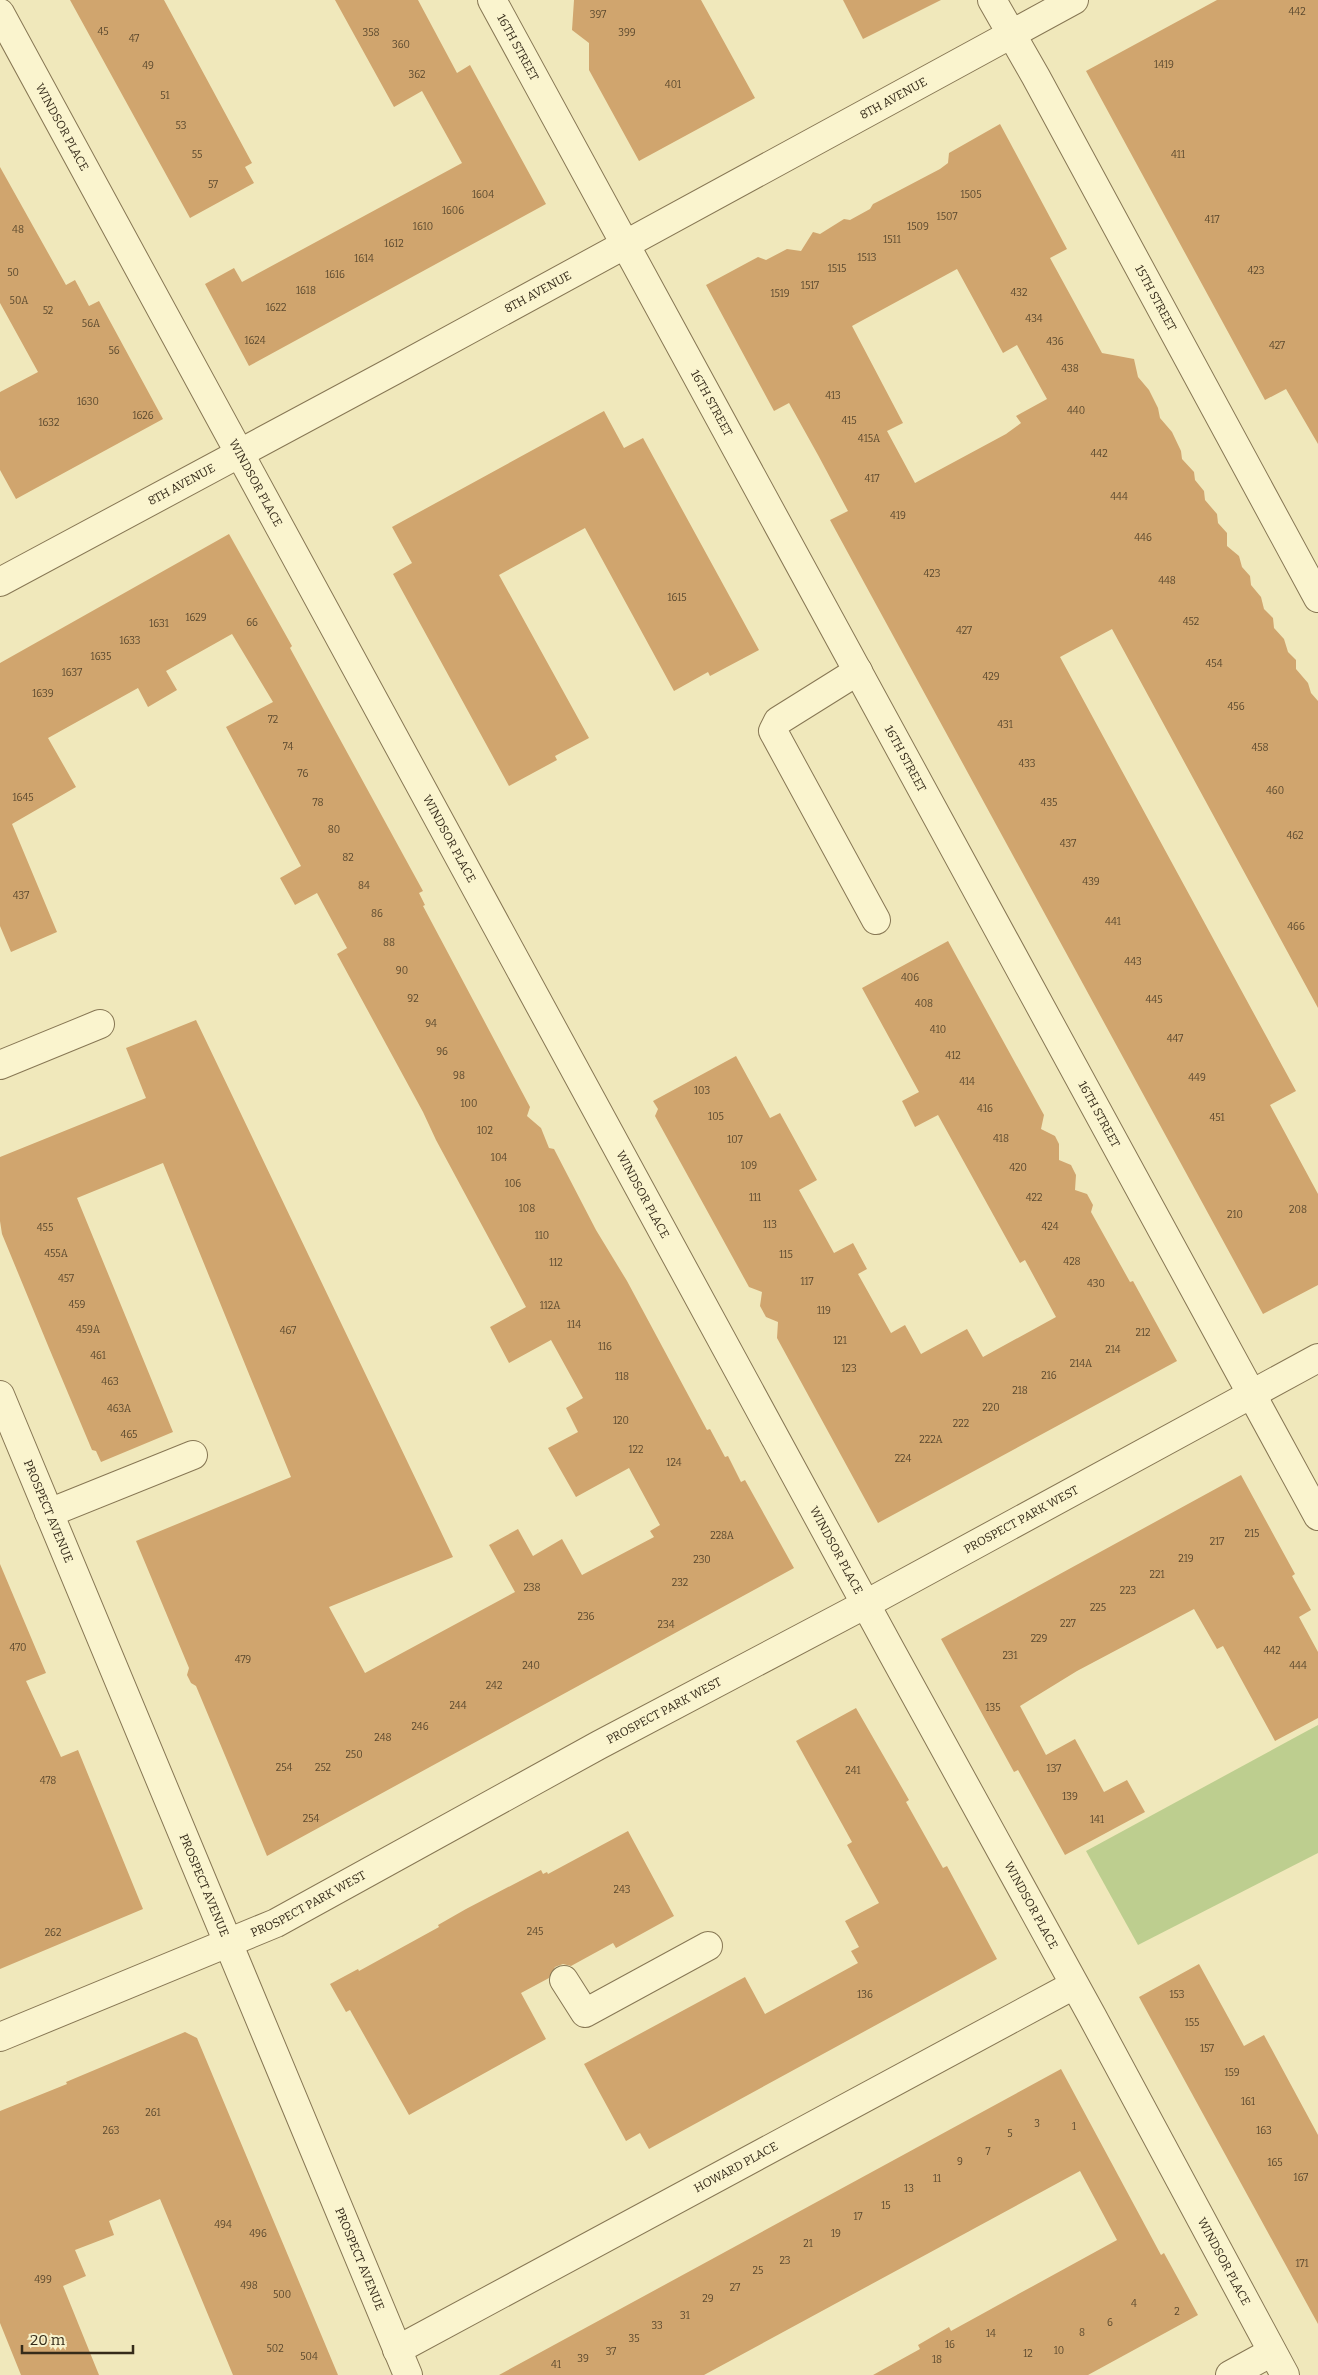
<svg xmlns="http://www.w3.org/2000/svg" width="1318" height="2375" viewBox="0 0 1318 2375" font-family="Bitter,serif">
<rect width="100%" height="100%" fill="#f0e8bb"/>
<path fill="#bdce8f" d="M1318 1725V1853L1138 1945 1086 1851Z"/>
<g fill="#d0a56e" fill-rule="evenodd">
<path d="M70 0H164L252 163 245 167 254 183 190 218Z"/>
<path d="M335 0H418L457 73 470 65 546 204 249 366 205 284 234 268 242 282 462 163 422 91 394 107Z"/>
<path d="M574 0H701L755 98 639 161 589 70V43L572 30Z"/>
<path d="M843 0H941L863 39Z"/>
<path d="M1217 0H1318V444L1286 389 1265 400 1086 71Z"/>
<path d="M1000 124 1067 249 1050 258 1102 353 1134 359 1138 377 1149 390 1158 408 1160 418 1172 432 1181 451 1182 459 1194 472 1195 480 1204 491 1205 500 1217 514 1218 523 1227 533V546L1239 556 1242 567 1250 576 1251 585 1261 597 1264 609 1273 618 1274 628 1284 639 1288 652 1296 660V669L1308 683 1311 693 1318 701V1008L1112 629 1060 657 1296 1091 1270 1105 1318 1194V1285L1263 1314 830 520 848 511 818 455 789 403 774 411 706 285 758 257 766 260 787 249 801 251 813 232 820 234 844 219 850 220 870 209 873 204 881 200 940 169 948 163 949 153ZM957 269 1003 353 1017 345 1047 399 1016 416 1021 423 1006 434 915 483 887 431 903 423 852 326Z"/>
<path d="M0 167 66 285 75 280 89 306 99 301 163 419 16 499 0 470V392L38 372 0 303Z"/>
<path d="M604 411 624 448 643 438 759 650 710 676 708 672 674 691 585 528 499 575 589 738 555 756 557 760 509 786 393 574 412 563 392 527Z"/>
<path d="M229 534 292 646 290 648 423 891 419 893 425 905 423 906 530 1107 527 1116 541 1128 549 1148 554 1149 596 1230 627 1281 707 1430 710 1429 725 1457 728 1456 741 1482 745 1480 794 1568 267 1856 196 1686 191 1683 187 1675 189 1668 136 1541 291 1477 163 1163 77 1198 173 1432 101 1462 96 1451 92 1450 49 1348 2 1234 0 1221V1157L146 1098 126 1048 196 1020 453 1557 329 1607 365 1673 515 1592 489 1545 518 1529 533 1556 562 1539 582 1575 654 1537 650 1531 660 1525 629 1468 576 1497 548 1448 578 1432 566 1408 583 1398 551 1340 509 1363 490 1327 526 1307 436 1140 423 1112 337 954 347 948 317 893 295 905 280 878 301 866 226 727 273 702 232 634 166 671 177 690 148 707 138 688 48 738 76 787 12 824 57 932 11 952 0 926V663Z"/>
<path d="M948 941 1044 1115 1041 1129 1055 1136 1059 1144V1160L1071 1165 1076 1175 1075 1190 1087 1194 1093 1205 1091 1212 1130 1282 1133 1281 1177 1361 878 1523 777 1338 778 1322 766 1317 760 1306 762 1292 749 1287 655 1116 658 1109 653 1101 736 1056 770 1118 780 1113 817 1180 799 1190 834 1253 853 1243 867 1269 858 1274 891 1333 905 1325 921 1354 967 1329 983 1357 1056 1317 1025 1260 1020 1263 938 1115 915 1127 902 1101 919 1092 862 988Z"/>
<path d="M1241 1475 1295 1574 1292 1576 1311 1610 1299 1617 1318 1652V1718L1275 1741 1223 1646 1217 1649 1194 1609 1077 1671 1020 1706 1046 1755 1075 1739 1104 1792 1127 1780 1145 1812 1065 1855 1018 1770 1014 1772 941 1639Z"/>
<path d="M0 1564 46 1673 26 1681 61 1757 78 1750 143 1909 0 1969Z"/>
<path d="M856 1708 909 1800 906 1802 943 1868 947 1866 997 1959 649 2149 640 2133 626 2141 584 2064 745 1977 765 2014 858 1963 851 1951 859 1947 845 1921 879 1903 847 1845 852 1842 796 1741Z"/>
<path d="M628 1831 674 1916 616 1948 613 1943 571 1966 563 1964 555 1967 549 1978 521 1993 546 2039 409 2115 350 2010 346 2012 330 1984 358 1969 359 1971 439 1927 438 1925 466 1909 541 1870 543 1874 547 1872 548 1874Z"/>
<path d="M1199 1964 1244 2046 1264 2035 1318 2135V2324L1139 1997Z"/>
<path d="M185 2032 197 2038 338 2375H233L160 2199 109 2221 114 2235 75 2250 86 2276 63 2286 99 2375H21L0 2323V2111L67 2084 66 2082Z"/>
<path d="M1061 2069 1161 2255 1164 2253 1198 2315 1088 2375H873L920 2349 918 2345 949 2327 951 2331 1117 2240 1080 2171 704 2375H499Z"/>
</g>
<g fill="none" stroke-linecap="round" stroke-linejoin="round">
<defs>
<g id="minor">
<path id="s1" d="M492 0 1318 1516"/>
<path id="s2" d="M992 0 1036 77 1318 598"/>
<path id="s3" d="M0 13 890 1649 1092 2016 1285 2375"/>
<path id="s4" d="M0 582 393 371 1074 0"/>
<path d="M858 671 778 721 773 731 876 920"/>
<path d="M0 1065 100 1024"/>
<path id="s5" d="M0 1395 408 2375"/>
<path d="M49 1513 193 1455"/>
<path d="M564 1980 585 2013 708 1946"/>
<path id="s6" d="M0 2037 276 1923 599 1745 866 1604 1318 1358"/>
<path id="s7" d="M397 2350 1074 1985"/>
<path d="M1230 2375 1272 2352"/>
</g>
</defs>
<use href="#minor" stroke="#877754" stroke-width="30"/>
<use href="#minor" stroke="#faf4ce" stroke-width="28"/>
</g>
<g text-anchor="middle" dominant-baseline="central" stroke-width="4.5" stroke-linejoin="round" paint-order="stroke">
<g font-size="10" fill="#5c4a2f">
<text x="1297" y="12">442</text>
<text x="598" y="15">397</text>
<text x="103" y="32">45</text>
<text x="371" y="33">358</text>
<text x="627" y="33">399</text>
<text x="134" y="39">47</text>
<text x="401" y="45">360</text>
<text x="1164" y="65">1419</text>
<text x="148" y="66">49</text>
<text x="417" y="75">362</text>
<text x="673" y="85">401</text>
<text x="165" y="96">51</text>
<text x="181" y="126">53</text>
<text x="197" y="155">55</text>
<text x="1178" y="155">411</text>
<text x="213" y="185">57</text>
<text x="483" y="195">1604</text>
<text x="971" y="195">1505</text>
<text x="453" y="211">1606</text>
<text x="947" y="217">1507</text>
<text x="1212" y="220">417</text>
<text x="423" y="227">1610</text>
<text x="918" y="227">1509</text>
<text x="18" y="230">48</text>
<text x="892" y="240">1511</text>
<text x="394" y="244">1612</text>
<text x="867" y="258">1513</text>
<text x="364" y="259">1614</text>
<text x="837" y="269">1515</text>
<text x="1256" y="271">423</text>
<text x="13" y="273">50</text>
<text x="335" y="275">1616</text>
<text x="810" y="286">1517</text>
<text x="306" y="291">1618</text>
<text x="1019" y="293">432</text>
<text x="780" y="294">1519</text>
<text x="19" y="301">50A</text>
<text x="276" y="308">1622</text>
<text x="48" y="311">52</text>
<text x="1034" y="319">434</text>
<text x="91" y="324">56A</text>
<text x="255" y="341">1624</text>
<text x="1055" y="342">436</text>
<text x="1277" y="346">427</text>
<text x="114" y="351">56</text>
<text x="1070" y="369">438</text>
<text x="833" y="396">413</text>
<text x="88" y="402">1630</text>
<text x="1076" y="411">440</text>
<text x="143" y="416">1626</text>
<text x="849" y="421">415</text>
<text x="49" y="423">1632</text>
<text x="869" y="439">415A</text>
<text x="1099" y="454">442</text>
<text x="872" y="479">417</text>
<text x="1119" y="497">444</text>
<text x="898" y="516">419</text>
<text x="1143" y="538">446</text>
<text x="932" y="574">423</text>
<text x="1167" y="581">448</text>
<text x="677" y="598">1615</text>
<text x="196" y="618">1629</text>
<text x="1191" y="622">452</text>
<text x="252" y="623">66</text>
<text x="159" y="624">1631</text>
<text x="964" y="631">427</text>
<text x="130" y="641">1633</text>
<text x="101" y="657">1635</text>
<text x="1214" y="664">454</text>
<text x="72" y="673">1637</text>
<text x="991" y="677">429</text>
<text x="43" y="694">1639</text>
<text x="1236" y="707">456</text>
<text x="273" y="720">72</text>
<text x="1005" y="725">431</text>
<text x="288" y="747">74</text>
<text x="1260" y="748">458</text>
<text x="1027" y="764">433</text>
<text x="303" y="774">76</text>
<text x="1275" y="791">460</text>
<text x="23" y="798">1645</text>
<text x="318" y="803">78</text>
<text x="1049" y="803">435</text>
<text x="334" y="830">80</text>
<text x="1295" y="836">462</text>
<text x="1068" y="844">437</text>
<text x="348" y="858">82</text>
<text x="1091" y="882">439</text>
<text x="364" y="886">84</text>
<text x="21" y="896">437</text>
<text x="377" y="914">86</text>
<text x="1113" y="922">441</text>
<text x="1296" y="927">466</text>
<text x="389" y="943">88</text>
<text x="1133" y="962">443</text>
<text x="402" y="971">90</text>
<text x="910" y="978">406</text>
<text x="413" y="999">92</text>
<text x="1154" y="1000">445</text>
<text x="924" y="1004">408</text>
<text x="431" y="1024">94</text>
<text x="938" y="1030">410</text>
<text x="1175" y="1039">447</text>
<text x="442" y="1052">96</text>
<text x="953" y="1056">412</text>
<text x="459" y="1076">98</text>
<text x="1197" y="1078">449</text>
<text x="967" y="1082">414</text>
<text x="702" y="1091">103</text>
<text x="469" y="1104">100</text>
<text x="985" y="1109">416</text>
<text x="716" y="1117">105</text>
<text x="1217" y="1118">451</text>
<text x="485" y="1131">102</text>
<text x="1001" y="1139">418</text>
<text x="735" y="1140">107</text>
<text x="499" y="1158">104</text>
<text x="749" y="1166">109</text>
<text x="1018" y="1168">420</text>
<text x="513" y="1184">106</text>
<text x="755" y="1198">111</text>
<text x="1034" y="1198">422</text>
<text x="527" y="1209">108</text>
<text x="1298" y="1210">208</text>
<text x="1235" y="1215">210</text>
<text x="770" y="1225">113</text>
<text x="1050" y="1227">424</text>
<text x="45" y="1228">455</text>
<text x="542" y="1236">110</text>
<text x="56" y="1254">455A</text>
<text x="786" y="1255">115</text>
<text x="1072" y="1262">428</text>
<text x="556" y="1263">112</text>
<text x="66" y="1279">457</text>
<text x="807" y="1282">117</text>
<text x="1096" y="1284">430</text>
<text x="77" y="1305">459</text>
<text x="550" y="1306">112A</text>
<text x="824" y="1311">119</text>
<text x="574" y="1325">114</text>
<text x="88" y="1330">459A</text>
<text x="288" y="1331">467</text>
<text x="1143" y="1333">212</text>
<text x="840" y="1341">121</text>
<text x="605" y="1347">116</text>
<text x="1113" y="1350">214</text>
<text x="98" y="1356">461</text>
<text x="1081" y="1364">214A</text>
<text x="849" y="1369">123</text>
<text x="1049" y="1376">216</text>
<text x="622" y="1377">118</text>
<text x="110" y="1382">463</text>
<text x="1020" y="1391">218</text>
<text x="991" y="1408">220</text>
<text x="119" y="1409">463A</text>
<text x="621" y="1421">120</text>
<text x="961" y="1424">222</text>
<text x="129" y="1435">465</text>
<text x="931" y="1440">222A</text>
<text x="636" y="1450">122</text>
<text x="903" y="1459">224</text>
<text x="674" y="1463">124</text>
<text x="1252" y="1534">215</text>
<text x="722" y="1536">228A</text>
<text x="1217" y="1542">217</text>
<text x="1186" y="1559">219</text>
<text x="702" y="1560">230</text>
<text x="1157" y="1575">221</text>
<text x="680" y="1583">232</text>
<text x="532" y="1588">238</text>
<text x="1128" y="1591">223</text>
<text x="1098" y="1608">225</text>
<text x="586" y="1617">236</text>
<text x="1068" y="1624">227</text>
<text x="666" y="1625">234</text>
<text x="1039" y="1639">229</text>
<text x="18" y="1648">470</text>
<text x="1272" y="1651">442</text>
<text x="1010" y="1656">231</text>
<text x="243" y="1660">479</text>
<text x="531" y="1666">240</text>
<text x="1298" y="1666">444</text>
<text x="494" y="1686">242</text>
<text x="458" y="1706">244</text>
<text x="993" y="1708">135</text>
<text x="420" y="1727">246</text>
<text x="383" y="1738">248</text>
<text x="354" y="1755">250</text>
<text x="284" y="1768">254</text>
<text x="323" y="1768">252</text>
<text x="1054" y="1769">137</text>
<text x="853" y="1771">241</text>
<text x="48" y="1781">478</text>
<text x="1070" y="1797">139</text>
<text x="311" y="1819">254</text>
<text x="1097" y="1820">141</text>
<text x="622" y="1890">243</text>
<text x="535" y="1932">245</text>
<text x="53" y="1933">262</text>
<text x="865" y="1995">136</text>
<text x="1177" y="1995">153</text>
<text x="1192" y="2023">155</text>
<text x="1207" y="2049">157</text>
<text x="1232" y="2073">159</text>
<text x="1248" y="2102">161</text>
<text x="153" y="2113">261</text>
<text x="1037" y="2124">3</text>
<text x="1074" y="2127">1</text>
<text x="111" y="2131">263</text>
<text x="1264" y="2131">163</text>
<text x="1010" y="2134">5</text>
<text x="988" y="2152">7</text>
<text x="960" y="2162">9</text>
<text x="1275" y="2163">165</text>
<text x="1301" y="2178">167</text>
<text x="937" y="2179">11</text>
<text x="909" y="2189">13</text>
<text x="886" y="2206">15</text>
<text x="858" y="2217">17</text>
<text x="223" y="2225">494</text>
<text x="258" y="2234">496</text>
<text x="836" y="2234">19</text>
<text x="808" y="2244">21</text>
<text x="785" y="2261">23</text>
<text x="1302" y="2264">171</text>
<text x="758" y="2271">25</text>
<text x="43" y="2280">499</text>
<text x="249" y="2286">498</text>
<text x="735" y="2288">27</text>
<text x="282" y="2295">500</text>
<text x="708" y="2299">29</text>
<text x="1134" y="2304">4</text>
<text x="1177" y="2312">2</text>
<text x="685" y="2316">31</text>
<text x="1110" y="2323">6</text>
<text x="657" y="2326">33</text>
<text x="1082" y="2333">8</text>
<text x="991" y="2334">14</text>
<text x="634" y="2339">35</text>
<text x="950" y="2345">16</text>
<text x="275" y="2349">502</text>
<text x="1059" y="2351">10</text>
<text x="611" y="2352">37</text>
<text x="1028" y="2354">12</text>
<text x="309" y="2357">504</text>
<text x="583" y="2359">39</text>
<text x="937" y="2360">18</text>
<text x="556" y="2365">41</text>
</g>
<g font-size="12" fill="#352b1a" stroke="#f7f1cb">
<text stroke="none"><textPath href="#s1" startOffset="54">16TH STREET</textPath></text>
<text stroke="none"><textPath href="#s4" startOffset="1016">8TH AVENUE</textPath></text>
<text stroke="none"><textPath href="#s3" startOffset="130">WINDSOR PLACE</textPath></text>
<text stroke="none"><textPath href="#s4" startOffset="611">8TH AVENUE</textPath></text>
<text stroke="none"><textPath href="#s2" startOffset="340">15TH STREET</textPath></text>
<text stroke="none"><textPath href="#s1" startOffset="459">16TH STREET</textPath></text>
<text stroke="none"><textPath href="#s3" startOffset="535">WINDSOR PLACE</textPath></text>
<text stroke="none"><textPath href="#s4" startOffset="206">8TH AVENUE</textPath></text>
<text stroke="none"><textPath href="#s1" startOffset="864">16TH STREET</textPath></text>
<text stroke="none"><textPath href="#s3" startOffset="940">WINDSOR PLACE</textPath></text>
<text stroke="none"><textPath href="#s1" startOffset="1269">16TH STREET</textPath></text>
<text stroke="none"><textPath href="#s3" startOffset="1345">WINDSOR PLACE</textPath></text>
<text stroke="none"><textPath href="#s5" startOffset="126">PROSPECT AVENUE</textPath></text>
<text stroke="none"><textPath href="#s6" startOffset="1146">PROSPECT PARK WEST</textPath></text>
<text stroke="none"><textPath href="#s3" startOffset="1750">WINDSOR PLACE</textPath></text>
<text stroke="none"><textPath href="#s6" startOffset="741">PROSPECT PARK WEST</textPath></text>
<text stroke="none"><textPath href="#s5" startOffset="531">PROSPECT AVENUE</textPath></text>
<text stroke="none"><textPath href="#s6" startOffset="336">PROSPECT PARK WEST</textPath></text>
<text stroke="none"><textPath href="#s3" startOffset="2155">WINDSOR PLACE</textPath></text>
<text stroke="none"><textPath href="#s7" startOffset="385">HOWARD PLACE</textPath></text>
<text stroke="none"><textPath href="#s5" startOffset="936">PROSPECT AVENUE</textPath></text>
<text stroke="none"><textPath href="#s3" startOffset="2560">WINDSOR PLACE</textPath></text>
</g>
</g>
<path d="M22 2345v8h111v-8" fill="none" stroke="#352b1a" stroke-width="2.5"/>
<text x="30" y="2345" font-size="15" fill="#352b1a" stroke="#f7f1cb" stroke-width="4" paint-order="stroke">20 m</text>
</svg>
